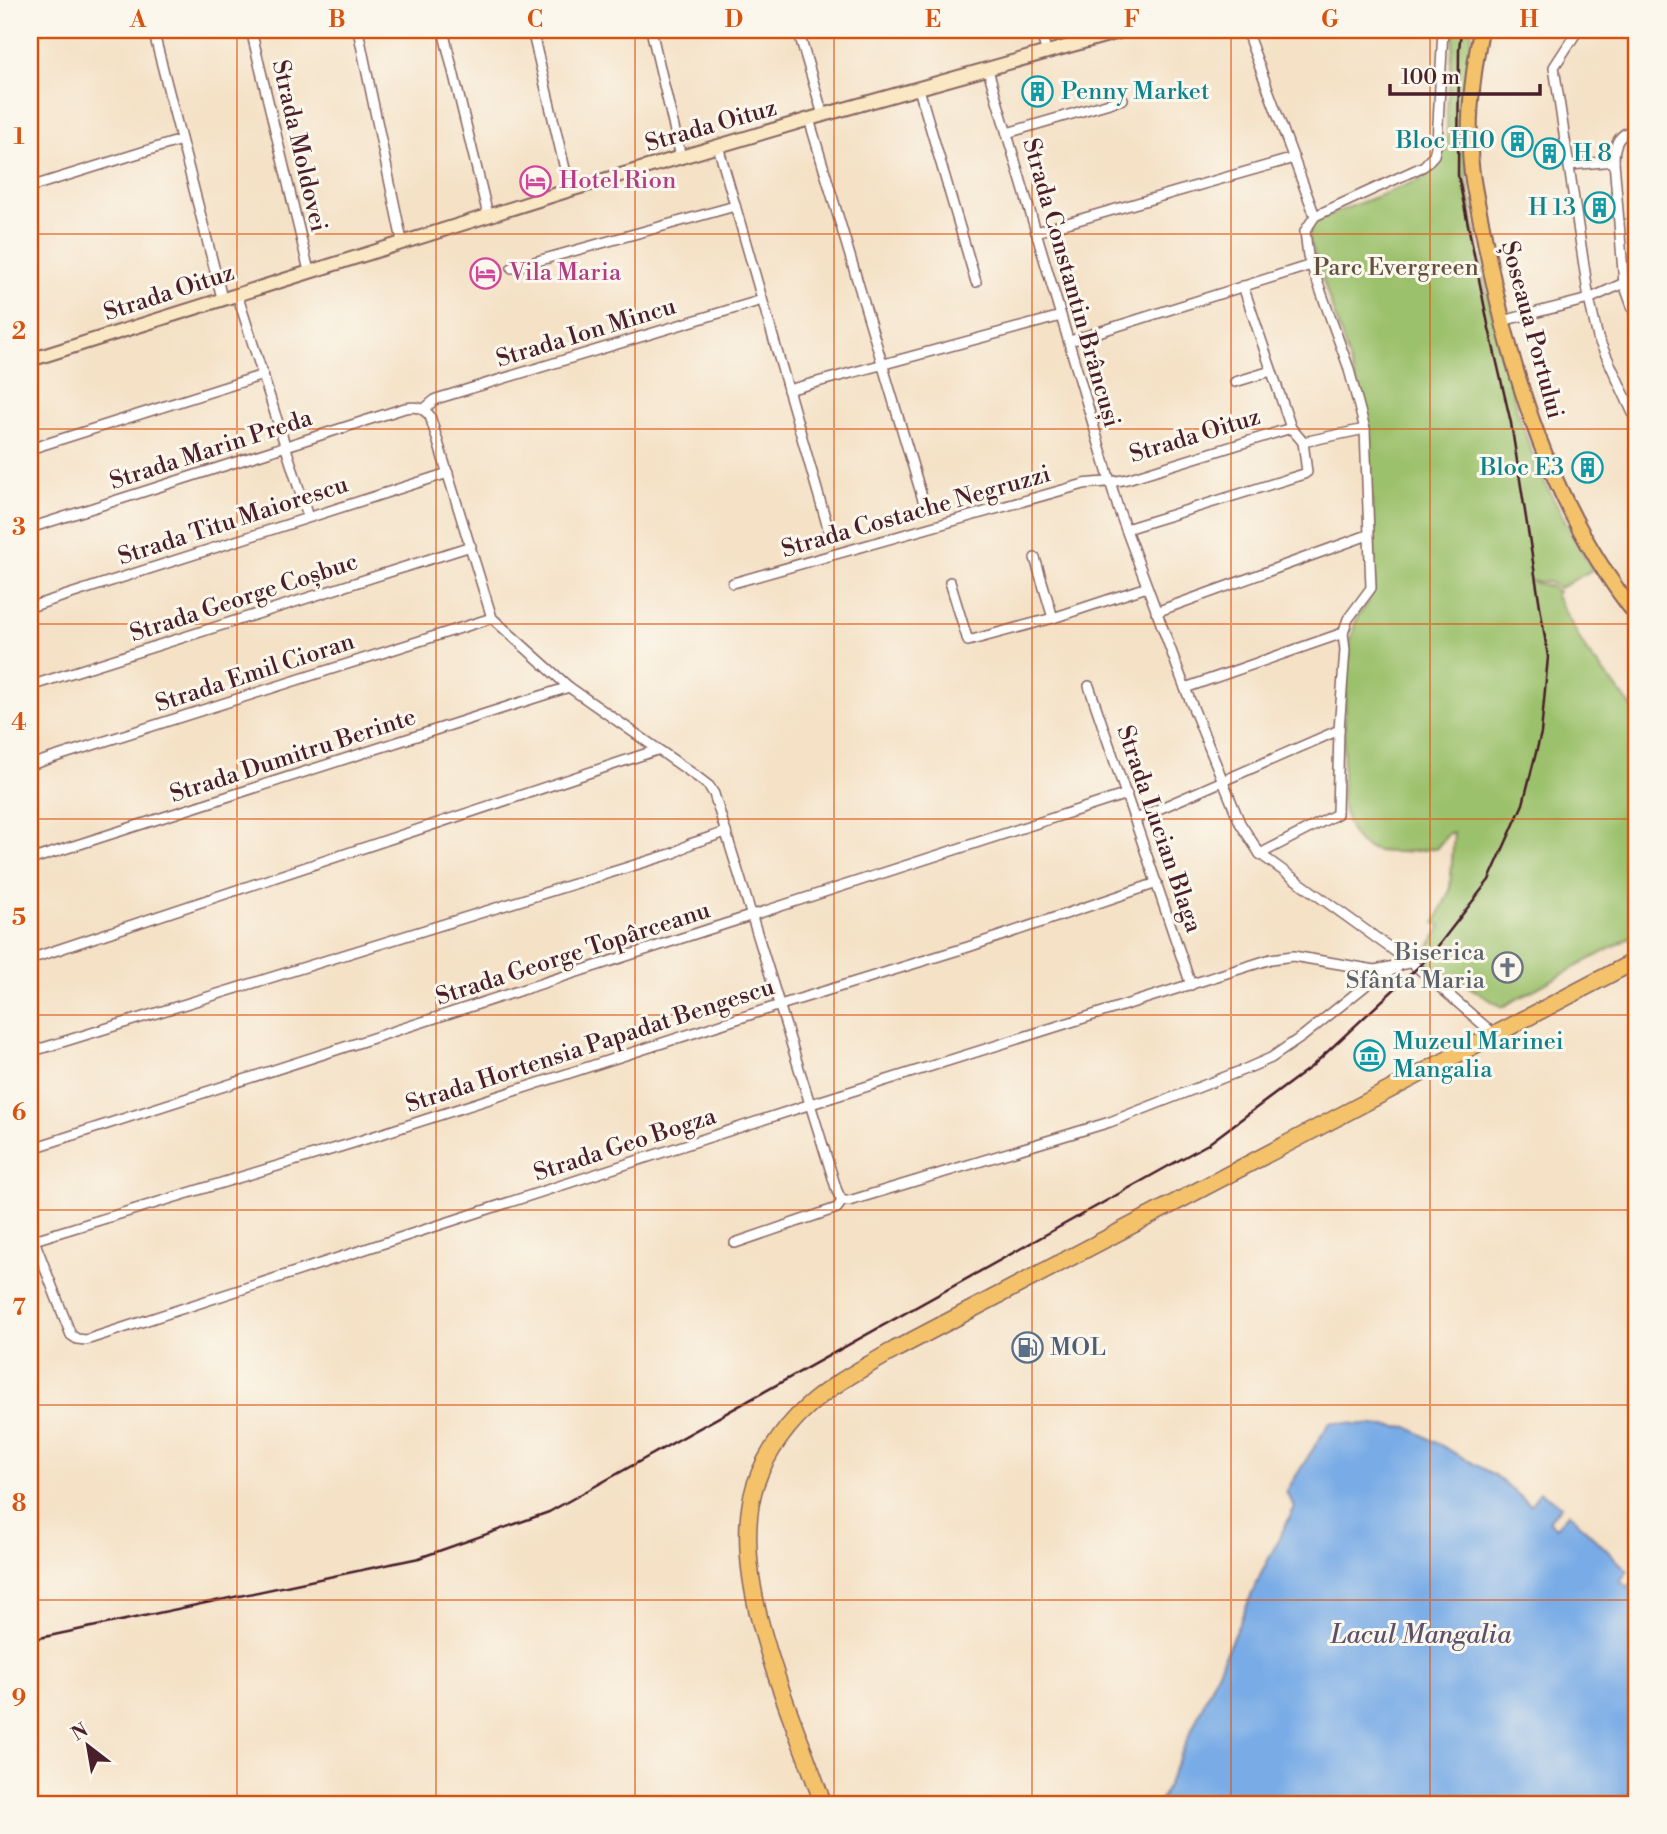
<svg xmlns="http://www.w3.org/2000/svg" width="1667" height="1834" viewBox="0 0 1667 1834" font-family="'Libre Bodoni',serif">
<rect width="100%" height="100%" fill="#fbf7ec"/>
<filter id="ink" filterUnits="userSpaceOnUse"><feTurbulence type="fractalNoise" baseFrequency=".0143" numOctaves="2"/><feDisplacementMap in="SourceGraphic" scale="14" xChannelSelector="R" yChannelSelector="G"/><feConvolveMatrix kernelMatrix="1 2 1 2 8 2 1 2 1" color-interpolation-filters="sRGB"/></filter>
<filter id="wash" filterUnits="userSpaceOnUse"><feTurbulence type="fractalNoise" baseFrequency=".00686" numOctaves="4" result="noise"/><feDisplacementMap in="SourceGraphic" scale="28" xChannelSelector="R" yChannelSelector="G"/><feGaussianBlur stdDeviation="1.57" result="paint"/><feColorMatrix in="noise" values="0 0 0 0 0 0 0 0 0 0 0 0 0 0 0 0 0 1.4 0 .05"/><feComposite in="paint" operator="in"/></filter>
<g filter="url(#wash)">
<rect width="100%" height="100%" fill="#f4e1c6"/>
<path fill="#9cc16c" stroke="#73704c" stroke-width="2" d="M1454 30H1472L1466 93 1467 181 1481 262 1498 342 1519 416 1539 472 1592 570 1559 588 1549 582 1530 581C1539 586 1550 583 1558 592L1555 594 1587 652 1637 713V934L1502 1007 1435 966 1432 970 1420 961 1441 926 1435 923 1450 890 1454 833H1449L1436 849C1429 848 1422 851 1415 851 1370 854 1354 853 1342 804L1347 654 1357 617 1369 601 1374 588V525L1370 483 1367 415 1309 237 1312 223 1319 219 1427 177 1424 171 1447 149V107Z"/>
<path fill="#79ace6" stroke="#626688" stroke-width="2" d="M1330 1422 1410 1428 1494 1475 1530 1505 1540 1492 1561 1506 1549 1521 1556 1527 1569 1513 1628 1571 1620 1581 1628 1587 1636 1579 1637 1580V1804H1159L1259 1578 1295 1507 1286 1492Z"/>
</g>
<g filter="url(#ink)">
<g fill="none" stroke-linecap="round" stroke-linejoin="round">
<defs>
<g id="street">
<path d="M153 30 222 298"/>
<path d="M251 30 309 271"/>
<path d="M358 30 402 241"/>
<path d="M443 30 488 215"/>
<path d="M532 30 570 190"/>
<path d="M651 30 681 157"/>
<path d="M798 30 823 115"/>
<path d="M1040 30 1047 53"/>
<path d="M1246 30 1315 216"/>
<path d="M1578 30 1554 67 1589 299 1598 338 1637 422"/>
<path d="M1634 30 1637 35"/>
<path d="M988 70 1118 508 1185 688 1240 823 1260 854 1418 968 1495 1035"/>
<path d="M919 89 976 282"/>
<path d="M809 119 923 500"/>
<path d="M1637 127C1619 135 1614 141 1614 161L1624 284 1637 320"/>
<path d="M1007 133 1123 99"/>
<path d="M718 146 828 528"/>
<path d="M1570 165 1614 161"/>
<path d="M30 187 181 140"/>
<path d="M1036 232 1294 158"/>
<path d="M512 268 735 206"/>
<path d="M1243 286 1291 428 1303 442"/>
<path d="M237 294 308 517"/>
<path d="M1502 321 1589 299 1637 277"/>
<path d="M1070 341 1311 265"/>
<path d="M1235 382 1271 371"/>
<path d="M788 390 1061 316"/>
<path d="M424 409 436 399 762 300"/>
<path d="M1303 442 1365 429"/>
<path d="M30 449 263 375"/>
<path d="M30 528 405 408C416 406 422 407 430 416L492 618 569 687 696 776 709 786 714 794 837 1191 842 1201H849L1110 1122 1248 1068 1271 1058 1303 1036 1370 982 1398 967"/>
<path d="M1126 529 1304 474 1307 472 1303 442"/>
<path d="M1035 558 1053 618"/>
<path d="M950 582 968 641 1053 618 1147 587"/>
<path d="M733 583 1084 484C1099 482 1112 483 1127 479L1291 428"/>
<path d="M30 607 448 473"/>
<path d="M1156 612 1368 535"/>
<path d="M30 686 471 546"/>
<path d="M1089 686 1191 985"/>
<path d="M1185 688 1343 633 1348 619 1371 588 1365 429 1348 366 1308 256 1305 231 1315 216 1424 166 1434 155 1437 142 1443 30"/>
<path d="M30 765 492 618"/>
<path d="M1136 819 1339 730"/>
<path d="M1260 854 1337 814 1339 730 1345 650 1343 633"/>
<path d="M30 860 569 687"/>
<path d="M30 959 657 750"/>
<path d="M30 1052 674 853 690 844 726 832"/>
<path d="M30 1149 1127 794"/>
<path d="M30 1230 71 1335 77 1339 86 1340 811 1104 1271 959 1293 956 1375 970 1409 963"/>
<path d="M34 1240 353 1143 780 1005 968 947 1157 883"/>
<path d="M735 1243 837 1208 842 1201"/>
</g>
<path id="secondary" d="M30 360 570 190 823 115 1126 30"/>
<path id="primary" d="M1481 30C1474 67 1468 108 1470 146 1470 179 1480 213 1486 246 1512 378 1552 509 1637 616"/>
<path id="highway" d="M823 1804C793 1715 732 1591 752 1497 759 1464 782 1430 807 1407 834 1383 865 1367 896 1349L1637 960"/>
</defs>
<use href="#street" stroke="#866361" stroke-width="12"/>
<use href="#secondary" stroke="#866361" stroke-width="16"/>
<use href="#primary" stroke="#866361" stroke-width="18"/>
<use href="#highway" stroke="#866361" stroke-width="19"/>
<use href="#street" stroke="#fff" stroke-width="9"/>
<use href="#secondary" stroke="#fae7c3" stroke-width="12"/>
<use href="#primary" stroke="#f3c26a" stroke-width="14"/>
<use href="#highway" stroke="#f3c26a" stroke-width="16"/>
<path stroke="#4a1f2b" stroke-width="2.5" d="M30 1640 419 1558 549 1512 1208 1144 1311 1067 1431 955 1489 880 1523 804 1541 733 1548 657 1511 423 1488 324 1458 175 1459 50 1461 30"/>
</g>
</g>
<path fill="none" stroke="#d8530f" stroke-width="2" stroke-opacity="0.55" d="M237 30V1804M436 30V1804M635 30V1804M834 30V1804M1032 30V1804M1231 30V1804M1430 30V1804M30 234H1637M30 429H1637M30 624H1637M30 819H1637M30 1015H1637M30 1210H1637M30 1405H1637M30 1600H1637"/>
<defs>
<symbol id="building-ring" viewBox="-11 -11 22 22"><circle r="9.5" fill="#fbf7ec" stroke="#0f9aa8" stroke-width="1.5"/><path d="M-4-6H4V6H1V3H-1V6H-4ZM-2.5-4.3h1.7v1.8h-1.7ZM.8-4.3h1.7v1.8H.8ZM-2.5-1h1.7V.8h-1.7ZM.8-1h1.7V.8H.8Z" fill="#0f9aa8"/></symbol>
<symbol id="hotel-ring" viewBox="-11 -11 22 22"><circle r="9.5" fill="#fbf7ec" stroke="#d1479c" stroke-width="1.5"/><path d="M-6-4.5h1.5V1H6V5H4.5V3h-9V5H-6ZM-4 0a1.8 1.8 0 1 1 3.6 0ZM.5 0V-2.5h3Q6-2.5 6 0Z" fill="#d1479c"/></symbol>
<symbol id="church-ring" viewBox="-11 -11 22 22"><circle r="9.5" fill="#fbf7ec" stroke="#6b7280" stroke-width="1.5"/><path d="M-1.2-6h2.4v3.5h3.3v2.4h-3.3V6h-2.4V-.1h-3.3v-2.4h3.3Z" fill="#6b7280"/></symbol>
<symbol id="museum-ring" viewBox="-11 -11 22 22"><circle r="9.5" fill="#fbf7ec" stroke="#0f9aa8" stroke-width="1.5"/><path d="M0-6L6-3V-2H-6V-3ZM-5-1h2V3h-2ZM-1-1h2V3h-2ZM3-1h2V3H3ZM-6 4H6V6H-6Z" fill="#0f9aa8"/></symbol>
<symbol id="fuel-ring" viewBox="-11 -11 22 22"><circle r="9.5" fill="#fbf7ec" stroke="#5c6f8a" stroke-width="1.5"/><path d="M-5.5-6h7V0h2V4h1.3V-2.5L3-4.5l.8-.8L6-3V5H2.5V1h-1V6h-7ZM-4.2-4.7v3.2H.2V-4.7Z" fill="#5c6f8a"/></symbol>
</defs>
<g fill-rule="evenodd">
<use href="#building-ring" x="1020" y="74" width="35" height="35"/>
<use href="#building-ring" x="1500" y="124" width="35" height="35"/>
<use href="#building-ring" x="1532" y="136" width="35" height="35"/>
<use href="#hotel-ring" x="518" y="164" width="35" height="35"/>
<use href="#building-ring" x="1582" y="190" width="35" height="35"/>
<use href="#hotel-ring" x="468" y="256" width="35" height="35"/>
<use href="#building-ring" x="1570" y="450" width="35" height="35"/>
<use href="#church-ring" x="1490" y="950" width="35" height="35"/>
<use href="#museum-ring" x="1352" y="1038" width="35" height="35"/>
<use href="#fuel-ring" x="1010" y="1330" width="35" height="35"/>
</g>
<g text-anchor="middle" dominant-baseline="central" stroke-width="6" stroke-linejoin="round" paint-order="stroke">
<g font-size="24" fill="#0d838f" stroke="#fbf7ec" text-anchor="start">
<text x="1061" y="92">Penny Market</text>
<text x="1495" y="141" text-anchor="end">Bloc H10</text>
<text x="1573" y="154">H 8</text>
<text x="1576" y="208" text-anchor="end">H 13</text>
<text x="1564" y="468" text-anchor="end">Bloc E3</text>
<text x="1393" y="1042">Muzeul Marinei<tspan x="1393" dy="28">Mangalia</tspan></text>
</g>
<g font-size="24" fill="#4a1f2b" stroke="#fbf7ec">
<text transform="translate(711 126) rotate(-16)">Strada Oituz</text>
<text transform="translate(299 146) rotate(77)">Strada Moldovei</text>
<text transform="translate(1071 283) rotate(74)">Strada Constantin Brâncuși</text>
<text transform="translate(169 293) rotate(-18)">Strada Oituz</text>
<text transform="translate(1532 330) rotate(75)">Șoseaua Portului</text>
<text transform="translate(586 333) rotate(-17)">Strada Ion Mincu</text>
<text transform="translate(1195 436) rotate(-17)">Strada Oituz</text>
<text transform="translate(211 450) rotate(-18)">Strada Marin Preda</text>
<text transform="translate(916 512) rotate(-16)">Strada Costache Negruzzi</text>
<text transform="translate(233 521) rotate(-18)">Strada Titu Maiorescu</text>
<text transform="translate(244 598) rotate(-18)">Strada George Coșbuc</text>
<text transform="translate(255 673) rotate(-18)">Strada Emil Cioran</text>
<text transform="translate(293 756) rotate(-18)">Strada Dumitru Berinte</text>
<text transform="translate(1159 829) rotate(71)">Strada Lucian Blaga</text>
<text transform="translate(573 954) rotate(-18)">Strada George Topârceanu</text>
<text transform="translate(590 1046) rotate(-18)">Strada Hortensia Papadat Bengescu</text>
<text transform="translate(625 1145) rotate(-18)">Strada Geo Bogza</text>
</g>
<g font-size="24" fill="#b23c85" stroke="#fbf7ec" text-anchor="start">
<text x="559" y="181">Hotel Rion</text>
<text x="509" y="273">Vila Maria</text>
</g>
<g font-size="24" fill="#63503e" stroke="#fbf7ec">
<text x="1396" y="268">Parc Evergreen</text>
</g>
<g font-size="24" fill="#5b616d" stroke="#fbf7ec" text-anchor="end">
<text x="1485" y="953">Biserica<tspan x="1485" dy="28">Sfânta Maria</tspan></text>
</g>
<g font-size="24" fill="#4e5e75" stroke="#fbf7ec" text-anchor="start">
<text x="1050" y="1348">MOL</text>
</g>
<g font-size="26" font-style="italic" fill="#5a506c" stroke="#fbf7ec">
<text x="1421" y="1635">Lacul Mangalia</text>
</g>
</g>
<rect width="1667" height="1834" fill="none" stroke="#fbf7ec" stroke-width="77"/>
<g transform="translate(88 1746) rotate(329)" stroke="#fbf7ec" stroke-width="5" paint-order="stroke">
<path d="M0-5L12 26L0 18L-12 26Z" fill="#4a1f2b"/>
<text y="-10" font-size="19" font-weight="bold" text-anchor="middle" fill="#4a1f2b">N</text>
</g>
<path d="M1390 84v10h150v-10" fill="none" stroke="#4a1f2b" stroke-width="3.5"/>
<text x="1401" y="84" font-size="21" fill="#4a1f2b" stroke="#fbf7ec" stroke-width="5" paint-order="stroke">100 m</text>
<rect x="38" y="38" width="1590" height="1758" fill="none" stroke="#d8530f" stroke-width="2.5"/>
<g font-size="23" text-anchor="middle" font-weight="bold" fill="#d8530f">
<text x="138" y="27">A</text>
<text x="337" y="27">B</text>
<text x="535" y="27">C</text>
<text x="734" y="27">D</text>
<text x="933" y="27">E</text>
<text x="1132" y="27">F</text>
<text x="1330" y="27">G</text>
<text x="1529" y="27">H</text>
<text x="19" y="144">1</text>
<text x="19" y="339">2</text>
<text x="19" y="535">3</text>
<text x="19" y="730">4</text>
<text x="19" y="925">5</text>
<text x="19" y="1120">6</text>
<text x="19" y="1315">7</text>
<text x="19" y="1511">8</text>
<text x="19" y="1706">9</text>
</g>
</svg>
